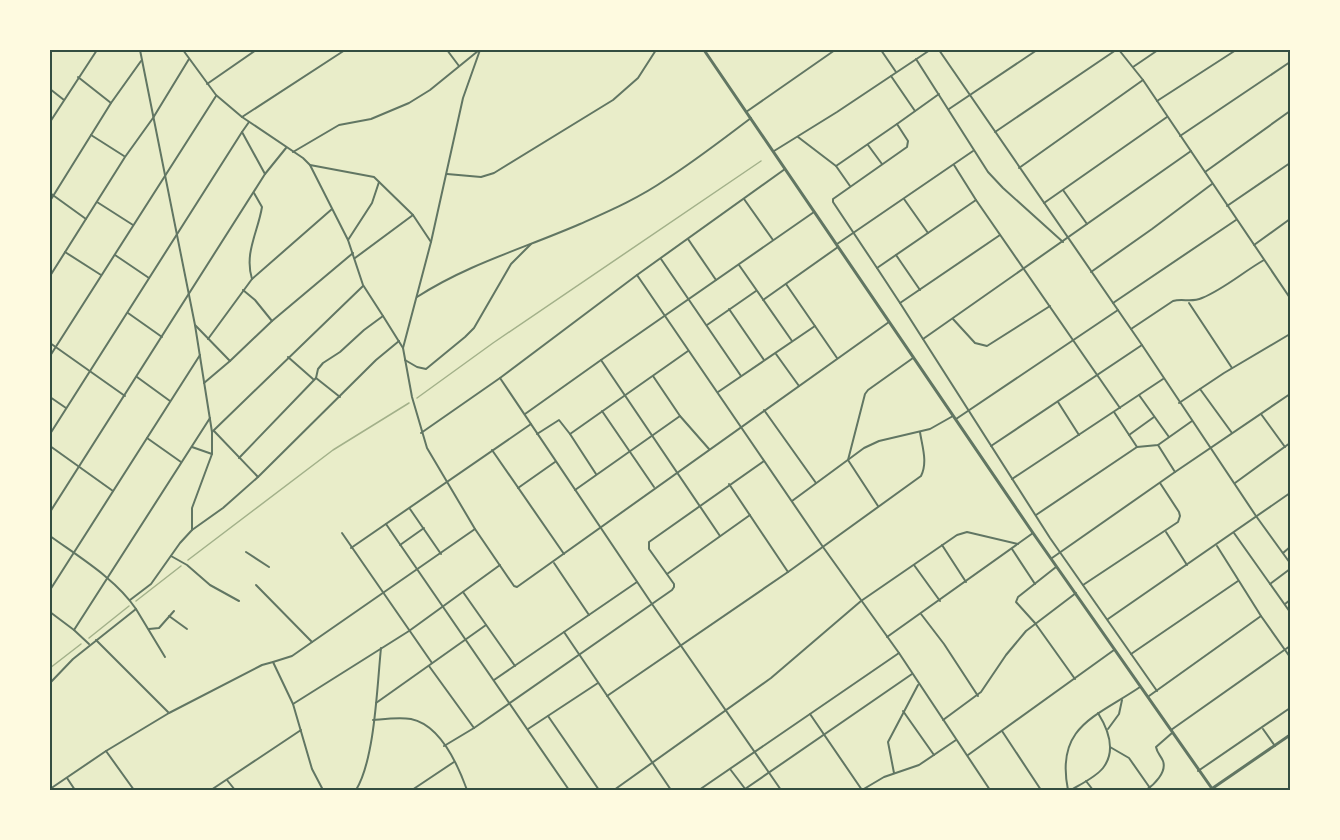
<svg xmlns="http://www.w3.org/2000/svg" width="1340" height="840" viewBox="0 0 1340 840" font-family="Signika,sans-serif">
<rect width="100%" height="100%" fill="#e9edc9"/>
<g fill="none" stroke-linecap="round" stroke-linejoin="round">
<g stroke="#a3b18a" stroke-width="1.5">
<path d="M417 398 493 343 761 161"/>
<path d="M188 560 333 450 409 403"/>
<path d="M136 601 181 566"/>
<path d="M89 638 129 606"/>
<path d="M50 668 81 644"/>
</g>
<g stroke="#617663" stroke-width="2">
<path d="M140 50 195 325 212 432V454L192 508V530"/>
<path d="M183 50 216 95 242 117 303 158 310 165 348 240 363 285 383 316"/>
<path d="M447 50 459 66"/>
<path d="M881 50 896 72"/>
<path d="M939 50 1142 345 1256 516 1290 563"/>
<path d="M1119 50 1143 80 1290 298"/>
<path d="M1289 50 1290 58"/>
<path d="M916 59 988 172 1003 188 1063 242"/>
<path d="M1133 67 1158 50"/>
<path d="M891 76 915 111"/>
<path d="M78 77 111 103"/>
<path d="M207 84 256 50"/>
<path d="M50 89 64 100"/>
<path d="M939 94 897 124 908 141 907 147 833 199V202L877 268 976 200 1120 408"/>
<path d="M1157 101 1236 50"/>
<path d="M949 109 1037 50"/>
<path d="M746 112 835 50"/>
<path d="M242 117 345 50"/>
<path d="M50 122 97 50"/>
<path d="M249 122 242 132 265 174"/>
<path d="M995 132 1116 50"/>
<path d="M91 135 124 156"/>
<path d="M1180 136 1290 62"/>
<path d="M798 137 836 166"/>
<path d="M868 145 882 164"/>
<path d="M774 151 837 112 930 50"/>
<path d="M293 152 339 125 371 119 409 103 430 90 478 51"/>
<path d="M310 165 374 177 413 215 431 242"/>
<path d="M954 165 976 200"/>
<path d="M1019 168 1143 80"/>
<path d="M1205 172 1290 111"/>
<path d="M447 174 481 177 494 173 613 100 638 78 656 50"/>
<path d="M850 186 836 166 897 124"/>
<path d="M1063 190 1087 224"/>
<path d="M50 193 86 219"/>
<path d="M744 199 773 240"/>
<path d="M904 199 928 233"/>
<path d="M50 201 111 103 141 61"/>
<path d="M97 202 133 225"/>
<path d="M1044 203 1167 117"/>
<path d="M1227 206 1290 163"/>
<path d="M1000 235 900 303 1050 538 1157 691"/>
<path d="M688 239 716 280"/>
<path d="M348 240 372 203 379 182"/>
<path d="M837 244 973 151"/>
<path d="M1254 245 1290 219"/>
<path d="M65 252 101 275"/>
<path d="M115 255 149 278"/>
<path d="M896 255 920 290"/>
<path d="M355 258 413 215"/>
<path d="M661 259 741 376"/>
<path d="M739 265 792 341"/>
<path d="M877 268 900 303"/>
<path d="M1091 272 1152 229 1212 184"/>
<path d="M637 275 823 547 899 653 990 790"/>
<path d="M50 276 125 157 153 118 189 59"/>
<path d="M252 279C244 253 258 232 262 207L254 193"/>
<path d="M786 284 837 358"/>
<path d="M243 290 255 300 272 321"/>
<path d="M417 297C468 264 525 248 580 224 609 211 639 198 665 180 695 161 723 139 751 118"/>
<path d="M763 300 838 247"/>
<path d="M1113 303 1236 220"/>
<path d="M1189 303 1232 368"/>
<path d="M729 309 764 360"/>
<path d="M128 313 162 337"/>
<path d="M953 319 975 343 987 346 1050 306"/>
<path d="M195 325 230 361"/>
<path d="M707 325 756 291"/>
<path d="M1131 329 1173 301C1183 298 1191 303 1202 298 1224 289 1243 272 1264 260"/>
<path d="M208 339 252 279 332 209"/>
<path d="M923 339 1191 151"/>
<path d="M50 343 125 396"/>
<path d="M403 348 431 242 463 98 480 50"/>
<path d="M776 354 799 386"/>
<path d="M50 356 216 96"/>
<path d="M288 357 313 379"/>
<path d="M405 360 417 367 426 369 465 337 474 328 511 264 531 244"/>
<path d="M653 376 680 416"/>
<path d="M137 377 170 401"/>
<path d="M316 378 318 369 323 363 340 352 364 330 383 316 403 348 412 397 427 448 475 529 514 586 517 587 889 322"/>
<path d="M500 378 652 604 781 790"/>
<path d="M204 383 230 361 272 321 353 253"/>
<path d="M1200 389 1232 433"/>
<path d="M718 392 815 326"/>
<path d="M1139 395 1169 437"/>
<path d="M50 397 66 408"/>
<path d="M1058 402 1079 435"/>
<path d="M1179 403 1224 373 1290 334"/>
<path d="M764 410 816 483"/>
<path d="M602 411 654 487"/>
<path d="M1114 412 1137 447"/>
<path d="M525 414 601 360"/>
<path d="M1261 414 1285 447"/>
<path d="M956 419 1118 310"/>
<path d="M214 431 258 477"/>
<path d="M212 432 363 286"/>
<path d="M421 433 500 378 637 275 785 169"/>
<path d="M50 434 242 132"/>
<path d="M537 434 559 420 570 434 688 351"/>
<path d="M570 434 596 474"/>
<path d="M1129 435 1154 417"/>
<path d="M147 438 181 462"/>
<path d="M1158 445 1175 472"/>
<path d="M50 446 113 491"/>
<path d="M991 446 1142 345"/>
<path d="M192 447 212 454"/>
<path d="M492 450 564 554"/>
<path d="M239 458 316 378 340 397"/>
<path d="M1012 479 1163 379"/>
<path d="M1235 483 1290 443"/>
<path d="M729 484 788 572"/>
<path d="M518 488 555 462"/>
<path d="M575 490 680 416 709 449"/>
<path d="M792 501 864 448 879 441 930 429 953 416"/>
<path d="M878 506 848 460 865 394 868 390 913 358"/>
<path d="M410 509 441 554"/>
<path d="M50 512 265 174 286 148"/>
<path d="M1036 515 1137 447 1158 445 1192 421"/>
<path d="M386 524 569 790"/>
<path d="M1166 532 1187 565"/>
<path d="M342 533 432 663"/>
<path d="M1234 533 1290 612"/>
<path d="M50 536C79 557 116 579 136 609"/>
<path d="M720 536 601 360 814 212"/>
<path d="M400 545 424 528"/>
<path d="M942 545 966 582"/>
<path d="M1217 546 1261 616 1290 657"/>
<path d="M351 548 531 424"/>
<path d="M1012 549 1035 584"/>
<path d="M246 552 269 567"/>
<path d="M1283 553 1290 547"/>
<path d="M171 556 187 565 210 585 239 601"/>
<path d="M1052 558 1175 472 1290 394"/>
<path d="M554 563 589 615"/>
<path d="M914 565 940 601"/>
<path d="M1056 567 1018 597 1016 602 1035 623 1075 679"/>
<path d="M667 574 750 515"/>
<path d="M1270 584 1290 569"/>
<path d="M256 585 312 642"/>
<path d="M1083 585 1178 522 1180 516 1179 512 1160 483"/>
<path d="M50 590 200 355"/>
<path d="M463 592 515 666"/>
<path d="M130 600 151 584 180 543 192 530 223 508 258 477 376 360 399 341"/>
<path d="M1285 604 1290 600"/>
<path d="M50 612 74 630 89 644"/>
<path d="M921 614 944 644 978 696"/>
<path d="M169 616 187 629"/>
<path d="M1108 619 1290 493"/>
<path d="M149 629 159 628 174 611"/>
<path d="M74 630 210 418"/>
<path d="M564 632 671 790"/>
<path d="M887 637 1033 533"/>
<path d="M96 640 168 712"/>
<path d="M1131 654 1238 581"/>
<path d="M273 662 292 656 475 529"/>
<path d="M429 666 474 728"/>
<path d="M494 680 637 582"/>
<path d="M50 683 73 659 136 609 165 657"/>
<path d="M607 696 788 572 921 476C928 462 922 446 920 432"/>
<path d="M1149 696 1261 616"/>
<path d="M376 703 486 625"/>
<path d="M293 704 409 631 500 565"/>
<path d="M903 711 934 755"/>
<path d="M810 714 862 790"/>
<path d="M548 716 599 790"/>
<path d="M373 720C385 719 399 717 411 719 440 725 458 765 467 790"/>
<path d="M943 720 981 692 1006 655 1026 631 1076 593"/>
<path d="M528 729 598 683"/>
<path d="M1108 729 1119 714 1122 700"/>
<path d="M1263 729 1275 746"/>
<path d="M1171 730 1290 646"/>
<path d="M1002 731 1041 790"/>
<path d="M444 746 474 728 672 590 674 587V584L649 549V542L764 461"/>
<path d="M1110 747 1129 758 1150 788"/>
<path d="M106 751 134 790"/>
<path d="M968 755 1114 650"/>
<path d="M730 769 746 790"/>
<path d="M1198 771 1290 708"/>
<path d="M894 773 888 742 918 685"/>
<path d="M67 778 75 790"/>
<path d="M227 780 235 790"/>
<path d="M1086 781 1093 790"/>
<path d="M50 789 106 751 169 713 262 665 273 662 293 704 312 769 323 790"/>
<path d="M745 789 912 674"/>
<path d="M211 790 301 730"/>
<path d="M356 790C375 759 377 686 381 648"/>
<path d="M412 790 454 762"/>
<path d="M614 790 771 678 861 601 957 535 967 532 1018 544"/>
<path d="M699 790 899 653"/>
<path d="M862 790 884 777 919 765 956 740"/>
<path d="M1068 790C1055 726 1096 717 1140 687"/>
<path d="M1071 790C1081 784 1096 777 1103 768 1117 750 1108 729 1098 713"/>
<path d="M1146 790C1154 785 1167 772 1163 761 1161 756 1157 753 1156 747L1172 733"/>
</g>
<g stroke="#617663" stroke-width="3">
<path d="M704 50 1033 533 1213 790"/>
<path d="M1210 790 1290 735"/>
</g>
</g>
<rect width="1340" height="840" fill="none" stroke="#fefae0" stroke-width="102"/>
<rect x="51" y="51" width="1238" height="738" fill="none" stroke="#344e41" stroke-width="2"/>
</svg>
